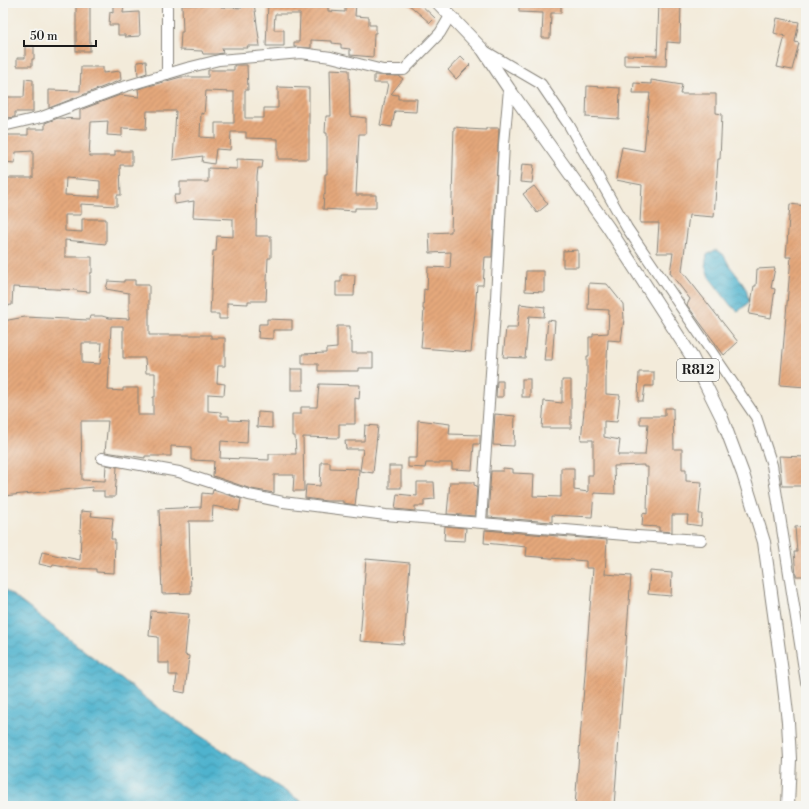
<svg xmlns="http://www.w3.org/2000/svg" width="809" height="809" viewBox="0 0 809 809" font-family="'Libre Bodoni',serif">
<defs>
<pattern id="water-waves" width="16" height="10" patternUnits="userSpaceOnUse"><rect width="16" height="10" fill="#4fb3ce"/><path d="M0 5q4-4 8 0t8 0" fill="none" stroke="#4191a6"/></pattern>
<pattern id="building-hatch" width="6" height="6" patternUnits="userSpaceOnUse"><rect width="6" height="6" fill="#e4a77c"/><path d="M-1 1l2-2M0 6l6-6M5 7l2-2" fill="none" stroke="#c38f6b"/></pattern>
</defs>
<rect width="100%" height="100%" fill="#f6f6f2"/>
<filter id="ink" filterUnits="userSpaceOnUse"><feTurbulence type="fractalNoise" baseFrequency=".025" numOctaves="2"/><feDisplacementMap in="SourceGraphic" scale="8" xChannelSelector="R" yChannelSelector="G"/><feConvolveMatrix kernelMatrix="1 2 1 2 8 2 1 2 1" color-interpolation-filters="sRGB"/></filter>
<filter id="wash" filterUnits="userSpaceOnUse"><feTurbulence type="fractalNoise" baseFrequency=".012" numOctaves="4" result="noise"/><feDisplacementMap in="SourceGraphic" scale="16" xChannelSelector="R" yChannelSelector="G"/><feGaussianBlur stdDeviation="0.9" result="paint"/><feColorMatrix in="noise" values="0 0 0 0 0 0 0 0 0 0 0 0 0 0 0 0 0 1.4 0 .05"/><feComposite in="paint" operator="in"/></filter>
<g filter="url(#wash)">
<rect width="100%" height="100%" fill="#f3ebda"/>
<g fill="url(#water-waves)" stroke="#366875">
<path d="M715 250 723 254 729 265 739 278 746 289 749 301 744 307 738 311 731 306 709 277 705 266 707 255Z"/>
<path d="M3 588 164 712 308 806H3Z"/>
</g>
<g id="blocks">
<g fill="url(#building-hatch)" fill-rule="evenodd">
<rect x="76" y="3" width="14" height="48"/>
<path d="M113 3H124L123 13 139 12 140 36 125 37V35H118V25H109L110 12 113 13Z"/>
<path d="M204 3H221V7L242 8V3H254L260 46H247L248 48H222L223 53 217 54H203L202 51 180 50 181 32H183L182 5H204Z"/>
<path d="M268 3H328V11L345 12V3H356L355 16 369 17V25H376V33H374L373 57 350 55V49L341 48V44L332 43V41L311 40V48L294 47V42H299L300 14H275L274 30H284V46H266Z"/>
<path d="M407 3H419L435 18 430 23Z"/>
<path d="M519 3H561V13H551L550 38H542L543 13 519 12Z"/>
<path d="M659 3H681L680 43 667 42 666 66 624 65V55L657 56Z"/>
<path d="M777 18 799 22 795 42 799 43 792 70 777 67 785 36 774 33Z"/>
<path d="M25 46H34V59H32V66H17V58H25Z"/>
<path d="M461 56 470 65 456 79 448 70Z"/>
<path d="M146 61 147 73 138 76 137 62Z"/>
<path d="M234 65H247L248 90H245V118H264V108H278V87L309 88V159H278V139L246 138V132H231L230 150 216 149 214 164 202 162 203 156 173 160 176 111H147L146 129 122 128V136L107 135 108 121 91 122 89 156H115V151H132V165H120L121 195H117V206L81 204V215H65V231L82 232V219H106V244L65 240V257H92V273H90V292L77 291V290L13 287 12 305 3 306V178H33V151L16 152 15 163 5 162 4 135H28V129H45V123L58 118 80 119V110L120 95 139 97 138 89 181 77H208V70H234ZM206 91 234 92V123H215V138L200 137 201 113 204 114ZM66 178 100 181V197L65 195Z"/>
<path d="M81 67H103V73L120 71 121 80 49 108V90L80 91Z"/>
<path d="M330 69 349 70 350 116 366 118V134H359L356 195H376V208H355V211L323 209 324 194 325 195V174H327V133H325L326 116H331Z"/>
<path d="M374 75 399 76 403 79 391 94 398 95V99H417L416 112 395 111 392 127 380 125 388 83H374Z"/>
<path d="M25 79 33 80V112H15V117L7 118V97H24Z"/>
<path d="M651 80 682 85 680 94H716V113L722 114 720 159H718L714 217 689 215 682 271 738 342 724 355 687 305 690 299 670 273 673 253H657L659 223H640L642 185 616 180 622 147 644 151 650 93H633L634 83 651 84Z"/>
<path d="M587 86 620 88 619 119 586 117Z"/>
<path d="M454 127 466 128V129L486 130V128H499L492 257H485L483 285H477L475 312 471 352 421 348 424 309H423L424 289 427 290 428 267 450 268 451 252 430 253 429 233 451 232Z"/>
<path d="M237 159 263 160 262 168H258L257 177 256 236H271V258H268L266 301H248V304L227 303V319H219V314H210L213 251H216L217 236 233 237V219L193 217 194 201 175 204 174 195H180V182H208V168L237 169Z"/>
<path d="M522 164 534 165 532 183 520 182Z"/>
<path d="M534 186 548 204 537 213 523 194Z"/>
<path d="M790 204 806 206V387L780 385 791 257H786Z"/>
<path d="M578 250V267H563V251Z"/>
<path d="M775 268 771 288 775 289 771 318 749 314 754 286H756L757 269Z"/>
<path d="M526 271H544V292L525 291Z"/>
<path d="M341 275H355L354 296H336V282H341Z"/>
<path d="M124 280H135V285H149V335H211V338H225V366H218L217 383 225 384 224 395 208 394V411L221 412V416H229V420L248 421 247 443 221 441 220 458 269 460V454H296L295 436H292V414H301V407H317L319 384 360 385 359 399 355 398V424H339V438L303 437 304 491H293L294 475H274V493L251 489 213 476 214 461 191 460V447L171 446V456H145V458L105 452 108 421H81L82 480 105 481 106 465 117 467 115 497H104V491H92L93 487 3 496V321L25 317 89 320 90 316H102L109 318 129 319V293L106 289 108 281 124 282ZM111 326H123V358H145L146 373H155V397H153V415H138V388H123V391L108 390ZM82 343H102L100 364 82 363Z"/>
<path d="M589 283 607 284 623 304 624 319 621 341 608 340 606 375V394L620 395 617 422 604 421V437L620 440 618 455H645L648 424H640V416H665V408H673L674 449H682V469H686V481L702 482 699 514H702L701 526 687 524 688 515H672V532L659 531V527L642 526 643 513 647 514 648 467H644V465L614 466 615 494 594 493 592 517 552 515V522L488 517 491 471H503V468L513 469V473L534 474 533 496 561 497V468H574V490L588 492V475H593V440H581L587 381V356H589V337H593V334L608 333 609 310 588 309Z"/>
<path d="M520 304 545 307 544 317 529 316 525 358 503 357 506 328H517Z"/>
<path d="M267 319 292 320V330H273V339L258 338 259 324H267Z"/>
<path d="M548 320 555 321 552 361H544Z"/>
<path d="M337 326H350V342H352V353H373V368H359V371H318V364H302V354L326 353V349L337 348Z"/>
<rect x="291" y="369" width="12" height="21"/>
<path d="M639 372H654V386H645L643 401H638Z"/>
<rect x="522" y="379" width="8" height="18"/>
<path d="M562 380H571V428H542L544 401 562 403Z"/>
<path d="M497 381H503V397H496Z"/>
<path d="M258 412 272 413V428L257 427Z"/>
<path d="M495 414 515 416 514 446 493 445Z"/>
<path d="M418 420 450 424 449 434 480 435V444H474L472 470 452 469V463H426L425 468 408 467V458H417Z"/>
<path d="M365 425 378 426 373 473 360 471 363 449H346L345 441H364Z"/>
<path d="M779 456 806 457V486H782Z"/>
<path d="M321 462H330V468L359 469 358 489H357L355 505 343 503V501H326L305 498 306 485 320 486Z"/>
<rect x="389" y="466" width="12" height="22"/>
<path d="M417 482H434L435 499 424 500V506H415V511L395 509 397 494 417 496Z"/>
<path d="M450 482H474V485L477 486 475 516 447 514Z"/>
<path d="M213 490 241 499 239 511 213 506 212 521H189L191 593 162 594 159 509 201 507 202 493 212 494Z"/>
<path d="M81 511 92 512 91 516 113 518 111 539H115L114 573 96 572V569L71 568 53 565 52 567 39 564 42 552 55 555 80 560 81 535 80 534Z"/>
<path d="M445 526 466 528 465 541 444 540Z"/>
<path d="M806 526V576H796L794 552H797L795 527Z"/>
<path d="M485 530 607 540 605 574 631 576 614 806H575L593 568H586V561L526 556 527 547 484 543Z"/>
<path d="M366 559 410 563 404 644 360 641Z"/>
<path d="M650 571 672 573 671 596 648 594Z"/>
<path d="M151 611 189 614 185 655 189 656 185 693 175 691 177 675H169V663H158V637L149 636Z"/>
</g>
</g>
</g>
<g filter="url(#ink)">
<use href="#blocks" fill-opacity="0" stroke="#88847b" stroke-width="1"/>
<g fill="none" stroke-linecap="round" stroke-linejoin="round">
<defs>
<g id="minor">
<path d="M483 50 541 84 569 125 627 228 756 417 772 465 806 682"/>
<path d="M167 74V3"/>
<path d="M3 126 42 117 123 87 187 68 219 60 301 53 331 57 383 70H404L440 33 450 16"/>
<path d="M102 458 179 472 249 495 283 502 386 515 637 536 701 540"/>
<path d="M481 522 496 298 504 144 509 89"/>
</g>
<path id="major" d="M438 3 483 50 509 89 608 227 692 357 722 418 743 474 764 542 783 679 788 722 790 759 788 806"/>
</defs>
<use href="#minor" stroke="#88847b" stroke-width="12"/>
<use href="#major" stroke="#88847b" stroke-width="14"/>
<use href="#minor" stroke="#fff" stroke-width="10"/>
<use href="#major" stroke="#fff" stroke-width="12"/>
</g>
</g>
<g text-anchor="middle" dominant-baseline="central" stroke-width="4" stroke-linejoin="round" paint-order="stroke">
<rect fill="#f6f6f2" stroke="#5d5d5c" stroke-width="1" x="677" y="359" width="42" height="22" rx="3"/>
<g font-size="13" font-weight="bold" fill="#1c1c1c">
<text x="698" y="370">R812</text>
</g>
</g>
<rect width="809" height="809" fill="none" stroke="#f6f6f2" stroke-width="16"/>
<path d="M24 40v6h72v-6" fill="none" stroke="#1c1c1c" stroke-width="2"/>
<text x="30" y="40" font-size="12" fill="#1c1c1c" stroke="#f6f6f2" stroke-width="3" paint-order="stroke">50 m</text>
</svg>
